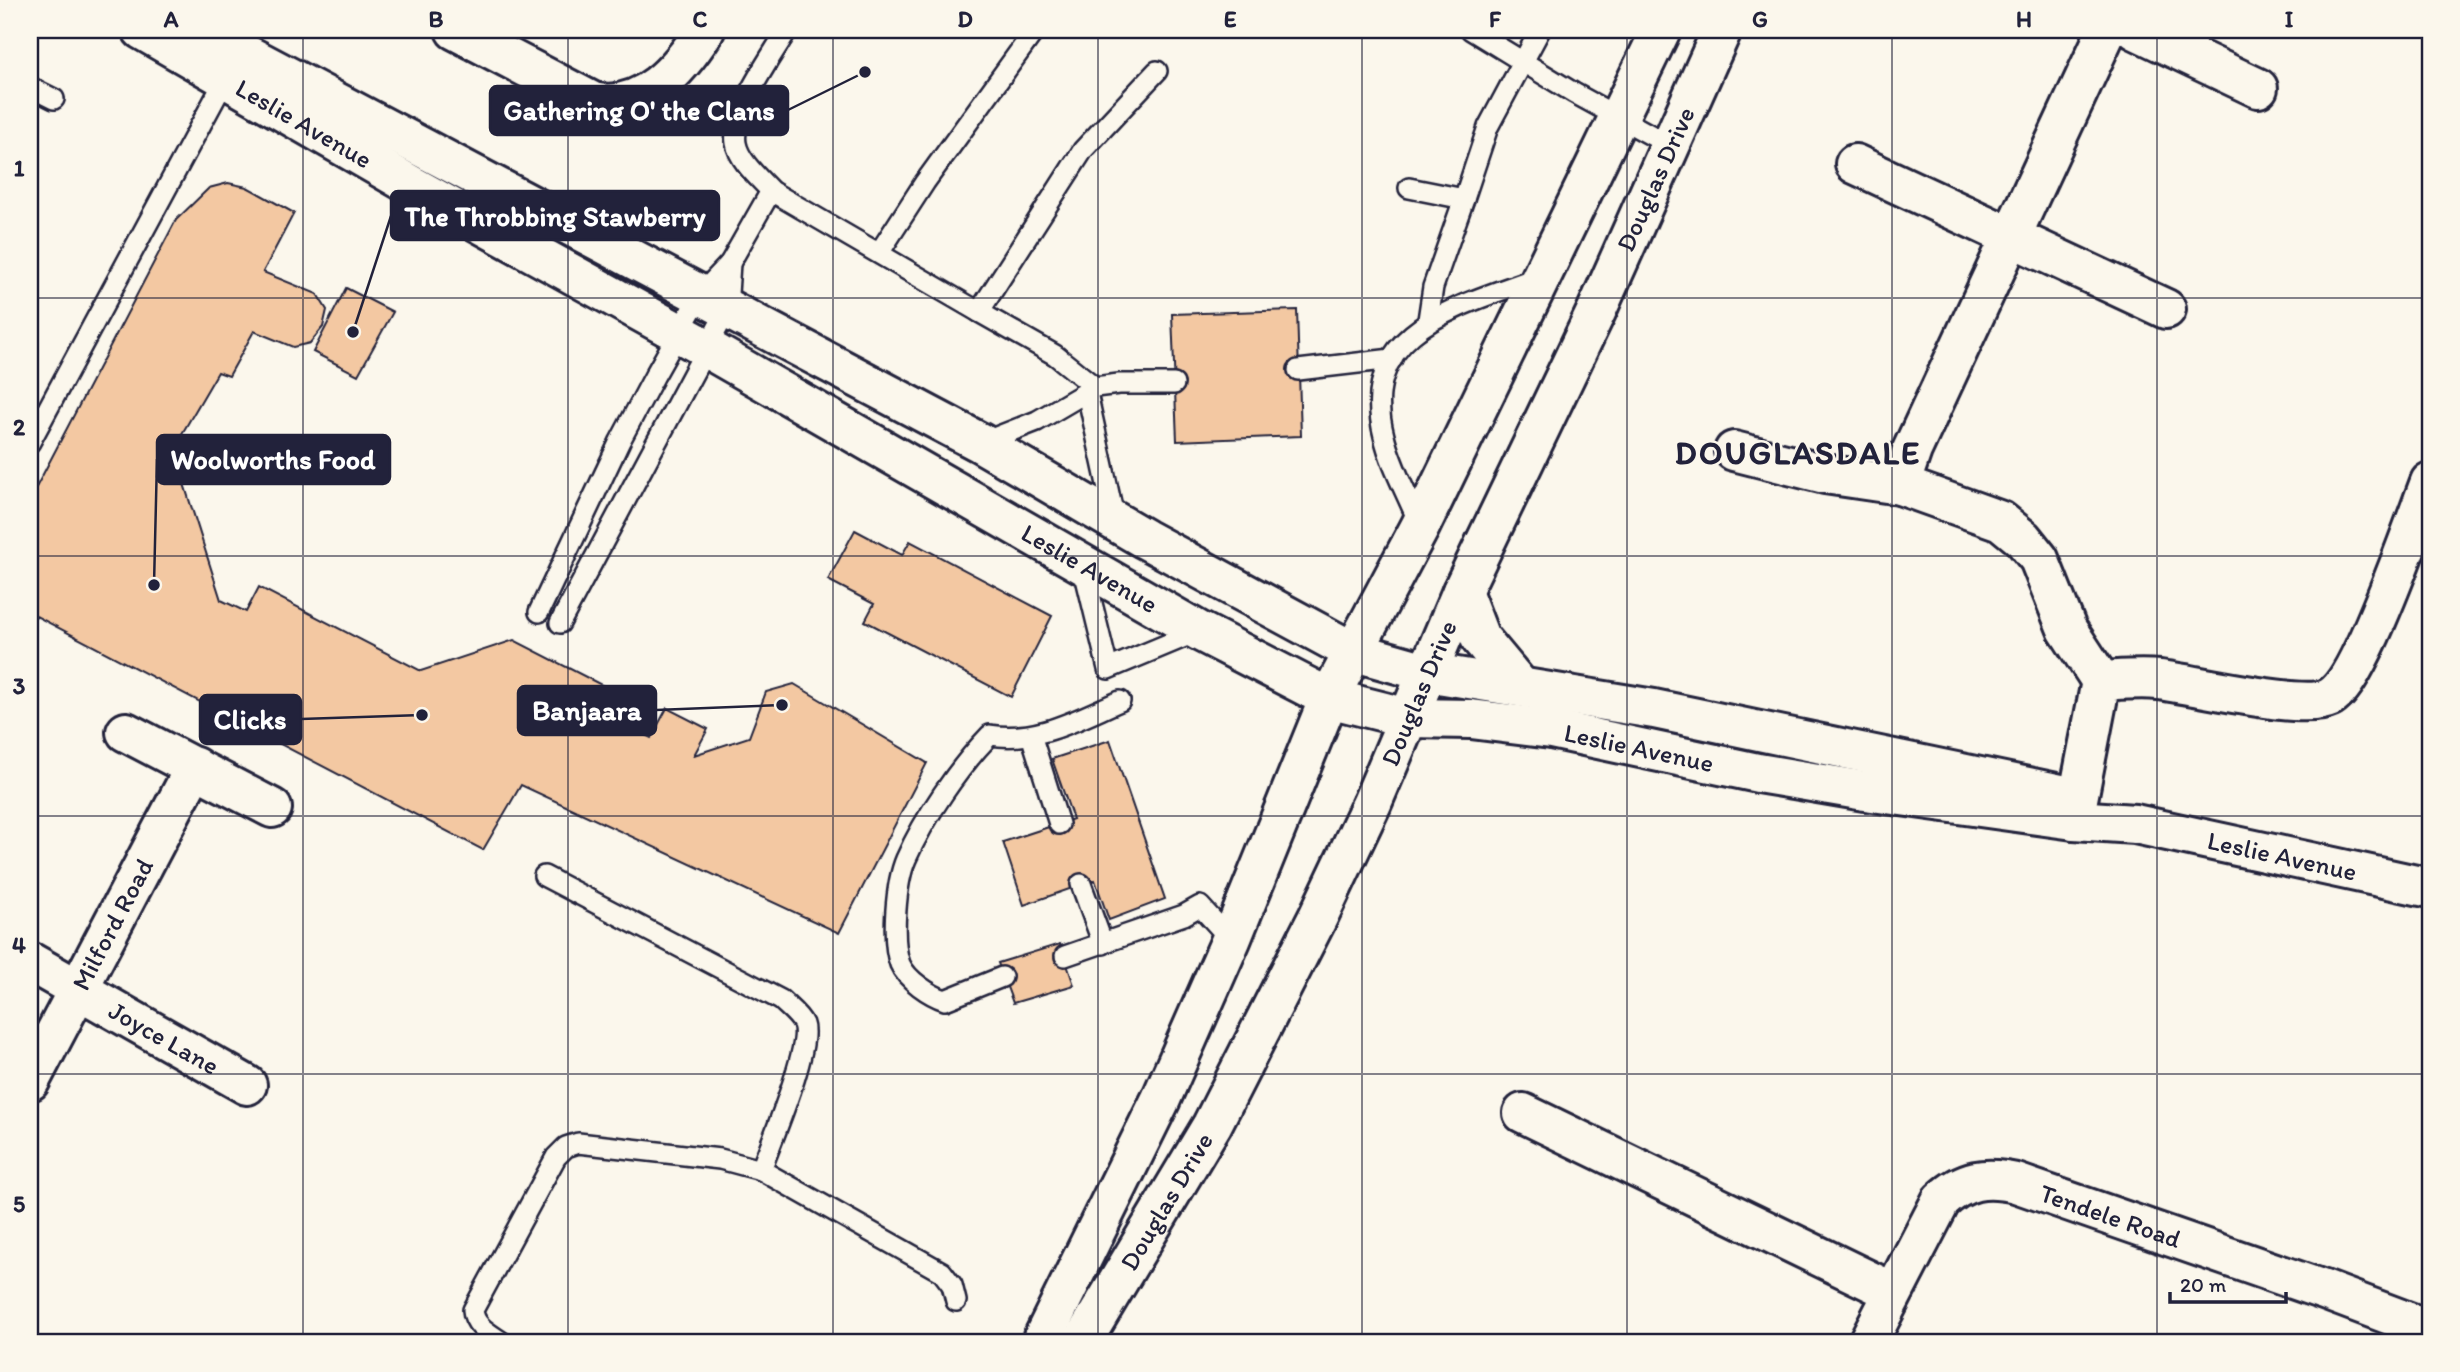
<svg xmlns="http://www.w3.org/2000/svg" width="2460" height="1372" viewBox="0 0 2460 1372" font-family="Itim,sans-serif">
<rect width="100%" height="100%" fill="#fbf7ec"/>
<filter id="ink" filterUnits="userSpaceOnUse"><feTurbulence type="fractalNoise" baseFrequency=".0143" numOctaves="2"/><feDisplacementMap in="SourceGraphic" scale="14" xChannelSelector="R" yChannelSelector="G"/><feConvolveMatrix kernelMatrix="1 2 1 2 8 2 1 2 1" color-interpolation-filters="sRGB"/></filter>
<g filter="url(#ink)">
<g fill="#f3c8a2" stroke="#22223b" stroke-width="2">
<path d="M228 183 247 187 294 213 263 272 317 294 327 310 323 327 310 343 293 347 254 331 229 376 218 372 173 449 221 600 246 612 259 587 421 671 514 640 621 695 610 717 651 738 667 708 708 729 694 755 749 737 766 692 794 684 927 763 839 933 521 785 483 850 30 613V499L176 220 209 188Z"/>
<path d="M346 288 393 312 358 375 313 352Z"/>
<path d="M1297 310 1301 436 1177 441 1172 314Z"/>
<path d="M855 530 902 555 910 541 1052 616 1011 697 865 621 874 604 828 580Z"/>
<path d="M1110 740 1165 899 1109 920 1095 880 1024 905 1003 842 1073 819 1052 759Z"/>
<path d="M1060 944 1074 985 1013 1003 998 963Z"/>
</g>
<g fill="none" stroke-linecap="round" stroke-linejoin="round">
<defs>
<g id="service">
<path d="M787 30C771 58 731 111 736 143 739 161 759 178 771 191L979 312 1083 150 1157 71"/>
<path d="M1471 30 1574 93 1671 146"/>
<path d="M30 87 54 99"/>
<path d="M1409 188 1464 199 1488 127 1540 30"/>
<path d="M879 253 925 182 1035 30"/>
<path d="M979 312 1055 355 1095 387"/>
<path d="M1428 320 1433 287 1464 199"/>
<path d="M1298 370 1392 359"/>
<path d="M1087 393 1115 521"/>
<path d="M30 442 226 78"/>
<path d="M981 443 1037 421 1095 387 1119 384H1174"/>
<path d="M1420 526C1409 497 1391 467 1384 436 1356 327 1465 305 1541 276"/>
<path d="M1083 566 1108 669 1199 631"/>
<path d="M539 612 620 441 655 375 700 295 730 263 771 191"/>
<path d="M560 623 727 310 730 263"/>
<path d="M1031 735 1059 824"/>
<path d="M544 876 781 1000C788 1007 799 1015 803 1024 812 1047 770 1144 761 1170"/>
<path d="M1081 884 1103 944"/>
<path d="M1065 956 1184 915 1200 906 1231 940"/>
<path d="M1002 977 945 1000C930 995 907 980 900 964 891 940 896 882 906 859 924 818 959 767 990 735 1037 743 1078 719 1120 701"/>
<path d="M502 1342C489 1333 474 1326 473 1310L556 1157 566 1147 578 1143 720 1159 761 1170 942 1272 952 1285 956 1301"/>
</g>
<g id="minor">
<path id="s1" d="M142 30 409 184 708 349 1199 631 1329 698"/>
<path d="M200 30 981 443 1145 539 1352 651"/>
<path d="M455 30 593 102C643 113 680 69 705 30"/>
<path d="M2136 30 2258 88"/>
<path d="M1855 164 2166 309"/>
<path d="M1734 451 1825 474 1900 485 2001 521 2023 539 2039 559 2067 629 2101 681"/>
<path d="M1900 485 1912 450 2107 30"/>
<path d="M126 732 272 808"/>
<path d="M2074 820 2101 681C2120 680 2140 678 2159 680 2194 684 2302 711 2329 698 2360 683 2415 521 2430 482"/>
<path id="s2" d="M30 962 247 1085"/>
<path id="s3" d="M30 1081 195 767"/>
<path d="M1523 1113 1893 1292"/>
<path id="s4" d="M1868 1342 1941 1201C1964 1179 1986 1176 2016 1183L2324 1290 2430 1330"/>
</g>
<g id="tertiary">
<path d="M1462 591 1480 638 1520 686"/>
<path d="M1352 651 1426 672 1654 709 2066 795"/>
<path id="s5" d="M1329 698 1408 718 1471 719 1551 729 1758 773 1865 791 2074 820 2135 824 2430 888"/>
<path d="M1041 1342 1161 1099 1231 940 1329 698 1420 527 1661 30"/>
<path id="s6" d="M1082 1342 1212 1125 1318 917 1372 803 1462 591 1596 312 1722 30"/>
</g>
</defs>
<use href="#service" stroke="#22223b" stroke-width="24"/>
<use href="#minor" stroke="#22223b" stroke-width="44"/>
<use href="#tertiary" stroke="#22223b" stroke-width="44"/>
<use href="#service" stroke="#fbf7ec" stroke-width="19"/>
<use href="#minor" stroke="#fbf7ec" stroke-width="38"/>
<use href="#tertiary" stroke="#fbf7ec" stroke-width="38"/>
</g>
</g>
<path fill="none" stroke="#22223b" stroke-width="2" stroke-opacity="0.55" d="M303 30V1342M568 30V1342M833 30V1342M1098 30V1342M1362 30V1342M1627 30V1342M1892 30V1342M2157 30V1342M30 298H2430M30 556H2430M30 816H2430M30 1074H2430"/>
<g text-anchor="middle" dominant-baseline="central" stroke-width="5" stroke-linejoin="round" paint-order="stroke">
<g font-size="26" fill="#22223b" stroke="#fbf7ec">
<text stroke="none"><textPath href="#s1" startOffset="187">Leslie Avenue</textPath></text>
<text stroke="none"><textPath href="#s6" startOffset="1298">Douglas Drive</textPath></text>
<text stroke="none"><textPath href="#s1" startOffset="1090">Leslie Avenue</textPath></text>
<text stroke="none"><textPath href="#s6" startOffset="732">Douglas Drive</textPath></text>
<text stroke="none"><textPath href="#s5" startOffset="315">Leslie Avenue</textPath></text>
<text stroke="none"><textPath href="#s5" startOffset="968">Leslie Avenue</textPath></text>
<text stroke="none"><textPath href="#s3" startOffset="177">Milford Road</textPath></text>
<text stroke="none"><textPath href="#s2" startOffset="154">Joyce Lane</textPath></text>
<text stroke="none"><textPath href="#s6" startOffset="164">Douglas Drive</textPath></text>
<text stroke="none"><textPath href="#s4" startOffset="340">Tendele Road</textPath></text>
</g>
<g font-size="33" font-weight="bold" letter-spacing="2" fill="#22223b" stroke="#fbf7ec">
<text x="1798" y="452">DOUGLASDALE</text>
</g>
</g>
<path fill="none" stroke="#22223b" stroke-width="2.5" d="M865 72L788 110M353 332L391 216M154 585L157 459M782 705L656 710M422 715L301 719"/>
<g fill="#22223b" stroke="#fbf7ec" stroke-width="2.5">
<circle cx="865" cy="72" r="7"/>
<circle cx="353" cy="332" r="7"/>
<circle cx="154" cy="585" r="7"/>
<circle cx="782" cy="705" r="7"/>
<circle cx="422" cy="715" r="7"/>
</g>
<g fill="#22223b" stroke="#22223b" stroke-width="2.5">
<rect x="490" y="86" width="298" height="49" rx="7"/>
<rect x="391" y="191" width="328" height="49" rx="7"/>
<rect x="157" y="435" width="233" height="49" rx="7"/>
<rect x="518" y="686" width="138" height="49" rx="7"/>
<rect x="200" y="695" width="101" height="49" rx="7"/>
</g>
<g font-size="28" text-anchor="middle" font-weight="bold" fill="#fff">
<text x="639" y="120">Gathering O' the Clans</text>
<text x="555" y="226">The Throbbing Stawberry</text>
<text x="273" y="469">Woolworths Food</text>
<text x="587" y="720">Banjaara</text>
<text x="250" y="729">Clicks</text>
</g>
<rect width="2460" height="1372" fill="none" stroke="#fbf7ec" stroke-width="77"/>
<path d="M2170 1292v10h116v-10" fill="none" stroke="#22223b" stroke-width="3.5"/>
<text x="2180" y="1292" font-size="21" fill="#22223b" stroke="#fbf7ec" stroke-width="5" paint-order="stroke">20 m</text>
<rect x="38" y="38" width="2384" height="1296" fill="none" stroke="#22223b" stroke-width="2.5"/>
<g font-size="23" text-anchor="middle" font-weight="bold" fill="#22223b">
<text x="171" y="27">A</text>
<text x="436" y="27">B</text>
<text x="700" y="27">C</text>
<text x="965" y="27">D</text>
<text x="1230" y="27">E</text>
<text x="1495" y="27">F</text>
<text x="1760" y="27">G</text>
<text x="2024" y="27">H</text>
<text x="2289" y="27">I</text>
<text x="19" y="176">1</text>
<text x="19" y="435">2</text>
<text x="19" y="694">3</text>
<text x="19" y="953">4</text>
<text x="19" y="1212">5</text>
</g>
</svg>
